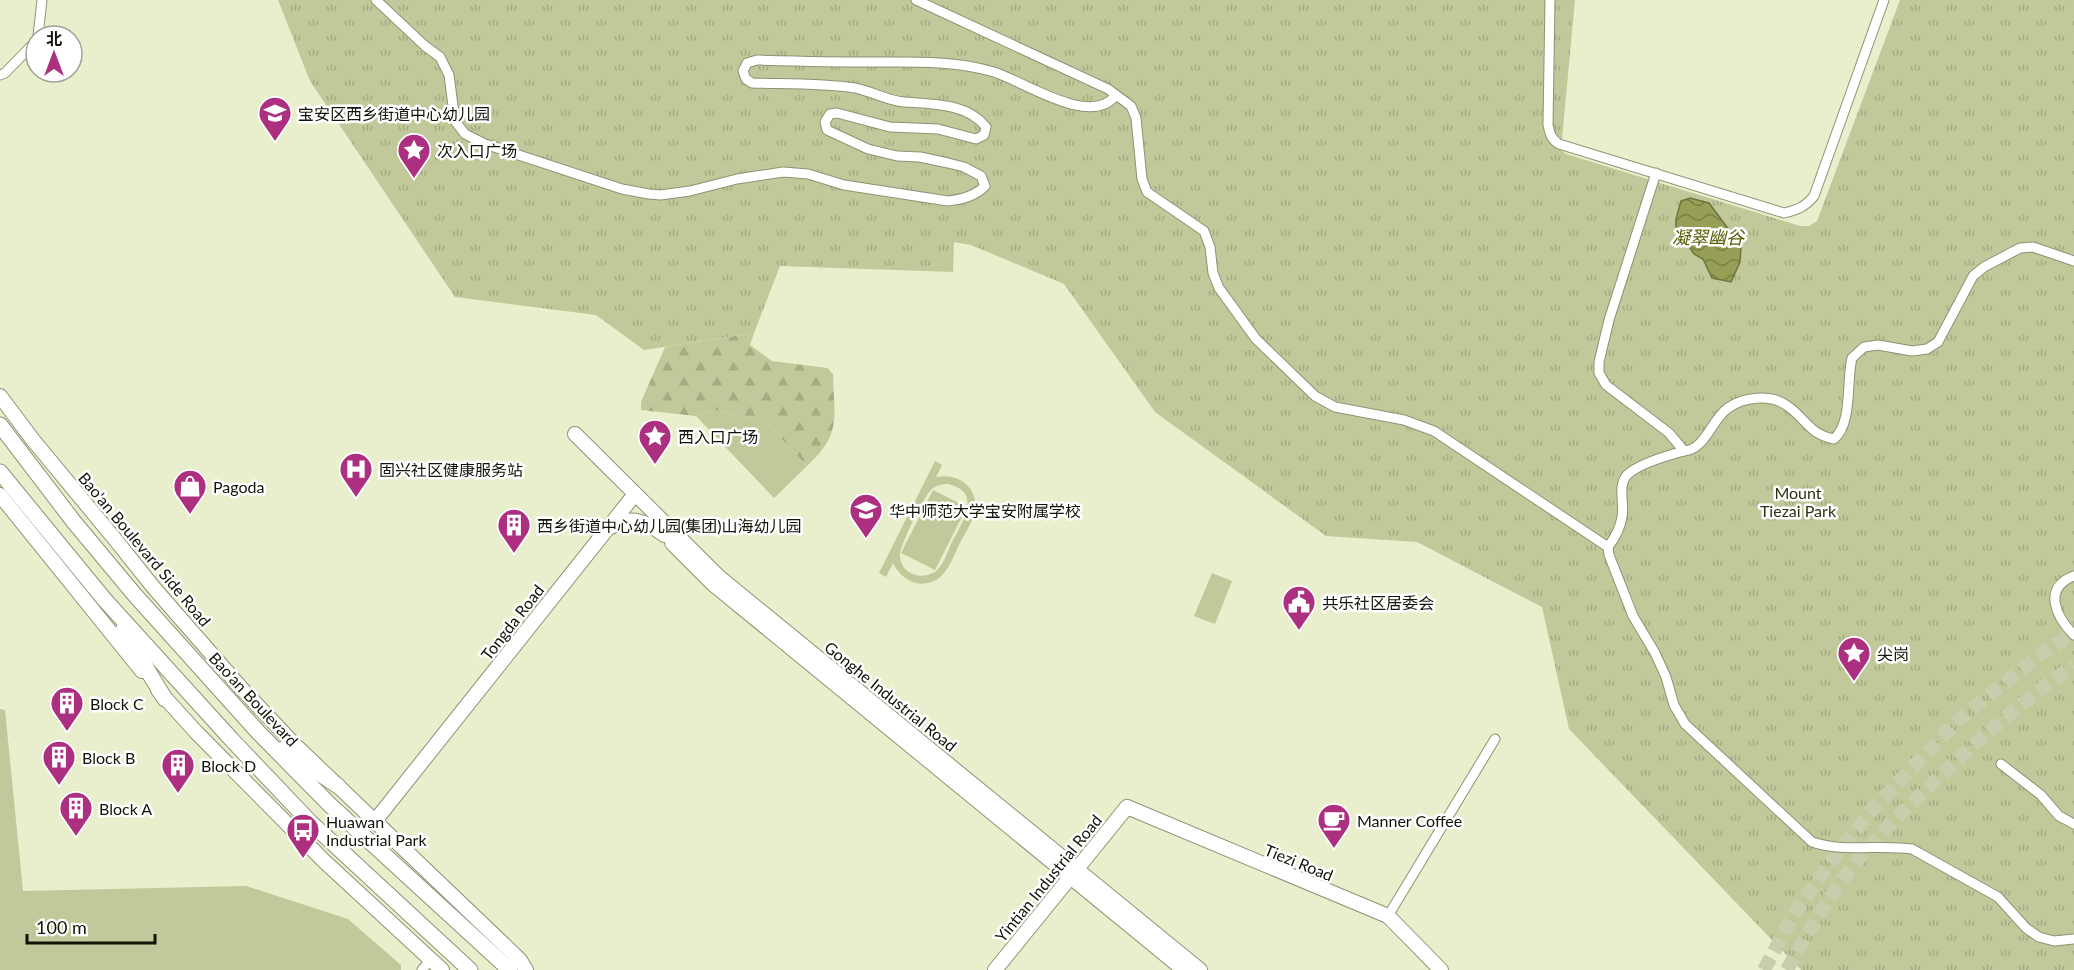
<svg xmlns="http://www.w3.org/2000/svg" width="2074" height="970" viewBox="0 0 2074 970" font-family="Lato,'Noto Sans SC',sans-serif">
<defs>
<pattern id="forest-firs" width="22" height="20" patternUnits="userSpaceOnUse" patternTransform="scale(1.5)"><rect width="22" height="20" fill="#c1c899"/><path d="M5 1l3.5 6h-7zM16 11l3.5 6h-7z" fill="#a5ab82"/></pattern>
<pattern id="park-tufts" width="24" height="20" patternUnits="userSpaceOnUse" patternTransform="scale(1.5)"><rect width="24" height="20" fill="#c1c899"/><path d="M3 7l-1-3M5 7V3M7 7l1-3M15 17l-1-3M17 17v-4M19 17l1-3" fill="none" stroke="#a5ab82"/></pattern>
<pattern id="water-waves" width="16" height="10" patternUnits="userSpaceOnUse" patternTransform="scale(1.5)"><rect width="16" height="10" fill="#969f55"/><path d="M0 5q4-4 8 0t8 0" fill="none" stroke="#798044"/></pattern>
</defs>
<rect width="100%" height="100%" fill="#e9eecc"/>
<g fill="#c1c899" fill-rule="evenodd">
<path d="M716 410 766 422 807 466 774 498 696 416Z"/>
<path d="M935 461 942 465 936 477C959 472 981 489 974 514 971 525 963 536 958 547 953 558 948 571 939 578 921 591 901 580 893 563L886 577 879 573ZM948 484C984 492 961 524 951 544 947 553 943 566 935 572 928 576 920 577 913 574 905 571 900 564 900 556 899 547 924 496 931 490 936 485 942 484 948 484Z"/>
<path d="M933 490 967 507 935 570 901 553Z"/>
<path d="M1212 573 1232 581 1215 624 1194 616Z"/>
<path d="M0 709 5 710 23 891 246 886 348 919 401 965V970H0Z"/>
</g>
<path fill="url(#forest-firs)" d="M754 333 750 345 772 361 827 368 833 374C834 418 842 434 807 466L766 422 716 410 696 416 641 410V402L665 347Z"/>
<path fill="url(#park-tufts)" d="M278 0H1575L1561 150 1566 154 1800 226H1809L1817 221 1900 0H2074V970H1801L1569 729 1542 607 1417 542 1326 536 1155 412 1064 284 971 245 954 242 953 272 780 266 754 333 644 350 596 315 455 297 310 81Z"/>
<path fill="url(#water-waves)" stroke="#6e753e" stroke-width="1.5" d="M1690 198 1709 203 1741 246 1740 262 1731 282 1712 278 1703 259 1694 254 1676 228V219L1681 201Z"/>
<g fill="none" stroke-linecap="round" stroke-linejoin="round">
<g stroke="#c9cdae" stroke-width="14" stroke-dasharray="14 7" stroke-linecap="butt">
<path d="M1764 970 1794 914 1828 865 1873 809 1957 721 2037 657 2074 632"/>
<path d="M1787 970C1805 938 1823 906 1845 876 1871 842 1902 812 1933 783 1977 740 2023 700 2074 666"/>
</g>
<defs>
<g id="street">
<path d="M376 0 425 46 440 57 449 75 455 121 465 134 485 144 622 189 649 194 660 195 690 191 737 179 783 172 808 174 844 185 948 201C963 199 975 196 985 186L981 176 964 167 948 163 920 157 897 156 868 149 827 130 825 122 830 114 837 113 890 127 938 129 976 139 984 135 986 127C967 103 932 104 904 102 888 101 871 91 855 88 822 83 786 84 752 83L746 79 743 71 747 63 757 60C794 61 830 62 867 62 909 62 954 60 994 72 1025 82 1091 128 1116 95"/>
<path d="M916 0 1108 89 1131 106 1136 118 1142 179 1147 192 1204 231 1210 247 1213 273 1219 288 1256 339 1315 396 1335 407 1404 420 1434 431 1608 547"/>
<path d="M1550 0 1548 125C1550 134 1551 139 1559 144L1784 213C1797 210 1805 207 1814 196L1884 0"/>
<path d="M38 36 42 0"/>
<path d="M0 75 5 73 36 41"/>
<path d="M1656 173 1609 320 1599 362V373L1606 385 1669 433 1684 451C1706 449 1711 420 1728 408 1743 397 1770 394 1786 405 1805 417 1808 434 1834 439 1853 422 1846 382 1852 358L1864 347 1878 345 1912 351 1927 349 1938 342 1973 276 1984 267 2020 248 2033 247 2074 261"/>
<path d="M1684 451C1669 455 1638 464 1627 475 1617 486 1625 505 1622 517 1620 529 1615 538 1608 547L1609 555 1633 616 1655 653 1666 677 1674 705 1685 724 1812 842C1844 853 1879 844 1912 849L1998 897 2026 928 2039 937 2054 941 2074 939"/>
<path d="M2074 576C2042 588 2056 617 2074 635"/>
<path d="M2001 764 2041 795 2059 816 2074 824"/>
<path d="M1388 916 1495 739"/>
<path d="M422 970 430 960"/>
</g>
<g id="secondary">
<path d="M0 396 33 440 114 538 154 588 243 690 293 743 520 960 526 970"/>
<path d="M575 434 719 577 1200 970"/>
<path d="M0 495 142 671"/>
<path d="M611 527C631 514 647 522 664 535"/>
<path d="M672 543 713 584 1184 970"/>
<path d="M158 690 196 732 324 861 442 970"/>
<path d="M375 821 635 494"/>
<path d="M995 970 1127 807 1388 916 1441 970"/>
</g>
<g id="primary">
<path d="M0 425 74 522 134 594 258 732 330 805 510 970"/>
<path d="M0 472 104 599 232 740 310 822 470 970"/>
<path d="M123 630 165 699"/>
<path d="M283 749 338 786"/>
</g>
</defs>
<use href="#street" stroke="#8e9374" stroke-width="11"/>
<use href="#secondary" stroke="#8e9374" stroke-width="16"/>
<use href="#primary" stroke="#8e9374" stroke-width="17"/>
<use href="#street" stroke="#fff" stroke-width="9"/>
<use href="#secondary" stroke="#fff" stroke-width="14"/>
<use href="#primary" stroke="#fff" stroke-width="15"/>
</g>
<defs>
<symbol id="school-pin" viewBox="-11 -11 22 30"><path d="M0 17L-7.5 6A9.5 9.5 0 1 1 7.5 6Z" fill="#ac2f80" stroke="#fff"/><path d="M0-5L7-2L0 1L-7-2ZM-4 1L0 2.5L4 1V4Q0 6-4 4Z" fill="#fff"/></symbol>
<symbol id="sight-pin" viewBox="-11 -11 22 30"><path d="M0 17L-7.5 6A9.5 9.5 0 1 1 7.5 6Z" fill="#ac2f80" stroke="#fff"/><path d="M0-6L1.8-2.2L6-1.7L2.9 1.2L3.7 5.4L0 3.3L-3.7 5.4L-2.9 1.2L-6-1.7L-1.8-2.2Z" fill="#fff"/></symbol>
<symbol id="hospital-pin" viewBox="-11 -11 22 30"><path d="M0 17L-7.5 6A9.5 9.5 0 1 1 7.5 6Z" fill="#ac2f80" stroke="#fff"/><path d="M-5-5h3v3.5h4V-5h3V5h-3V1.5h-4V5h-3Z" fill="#fff"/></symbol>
<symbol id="shop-pin" viewBox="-11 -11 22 30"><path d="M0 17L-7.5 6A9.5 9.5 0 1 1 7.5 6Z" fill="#ac2f80" stroke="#fff"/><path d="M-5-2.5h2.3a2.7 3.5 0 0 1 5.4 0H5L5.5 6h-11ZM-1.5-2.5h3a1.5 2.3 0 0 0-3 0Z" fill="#fff"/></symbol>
<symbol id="building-pin" viewBox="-11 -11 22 30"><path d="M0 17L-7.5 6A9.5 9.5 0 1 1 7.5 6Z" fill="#ac2f80" stroke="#fff"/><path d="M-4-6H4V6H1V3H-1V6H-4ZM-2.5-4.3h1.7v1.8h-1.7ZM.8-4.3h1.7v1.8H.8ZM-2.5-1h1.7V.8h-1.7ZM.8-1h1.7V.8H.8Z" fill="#fff"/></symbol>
<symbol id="civic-pin" viewBox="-11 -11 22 30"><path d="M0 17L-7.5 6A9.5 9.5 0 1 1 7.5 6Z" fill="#ac2f80" stroke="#fff"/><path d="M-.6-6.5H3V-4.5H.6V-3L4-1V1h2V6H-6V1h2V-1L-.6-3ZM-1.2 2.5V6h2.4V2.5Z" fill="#fff"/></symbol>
<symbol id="cafe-pin" viewBox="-11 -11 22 30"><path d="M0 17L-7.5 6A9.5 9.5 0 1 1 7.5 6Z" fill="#ac2f80" stroke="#fff"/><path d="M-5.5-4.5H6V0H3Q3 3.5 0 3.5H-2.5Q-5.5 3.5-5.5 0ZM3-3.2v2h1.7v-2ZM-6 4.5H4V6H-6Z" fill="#fff"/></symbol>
<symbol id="bus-pin" viewBox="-11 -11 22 30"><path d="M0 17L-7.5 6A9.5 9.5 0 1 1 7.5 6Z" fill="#ac2f80" stroke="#fff"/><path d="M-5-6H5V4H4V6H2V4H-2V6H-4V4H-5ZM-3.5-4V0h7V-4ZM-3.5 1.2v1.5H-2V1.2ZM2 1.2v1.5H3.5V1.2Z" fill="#fff"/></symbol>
</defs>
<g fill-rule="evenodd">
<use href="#school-pin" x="256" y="94" width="38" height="52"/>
<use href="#sight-pin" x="395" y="131" width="38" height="52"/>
<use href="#sight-pin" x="636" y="417" width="38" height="52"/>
<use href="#hospital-pin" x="337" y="450" width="38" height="52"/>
<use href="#shop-pin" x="171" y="467" width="38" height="52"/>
<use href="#school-pin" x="847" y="491" width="38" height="52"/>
<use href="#building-pin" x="495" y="506" width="38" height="52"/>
<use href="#civic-pin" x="1280" y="583" width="38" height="52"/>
<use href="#sight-pin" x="1835" y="634" width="38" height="52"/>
<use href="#building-pin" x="48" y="684" width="38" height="52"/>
<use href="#building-pin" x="40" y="738" width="38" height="52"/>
<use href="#building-pin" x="159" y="746" width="38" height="52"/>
<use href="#building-pin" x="57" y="789" width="38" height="52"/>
<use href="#cafe-pin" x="1315" y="801" width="38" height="52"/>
<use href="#bus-pin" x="284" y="811" width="38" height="52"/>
</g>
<g text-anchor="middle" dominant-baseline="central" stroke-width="5" stroke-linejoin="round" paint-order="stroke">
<g font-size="16" fill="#111307" stroke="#fff" text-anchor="start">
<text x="298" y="113">宝安区西乡街道中心幼儿园</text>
<text x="437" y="150">次入口广场</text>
<text x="678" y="436">西入口广场</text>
<text x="379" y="469">固兴社区健康服务站</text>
<text x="213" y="486">Pagoda</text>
<text x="889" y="510">华中师范大学宝安附属学校</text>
<text x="537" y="525">西乡街道中心幼儿园(集团)山海幼儿园</text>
<text x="1322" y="602">共乐社区居委会</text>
<text x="1877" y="653">尖岗</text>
<text x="90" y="703">Block C</text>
<text x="82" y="757">Block B</text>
<text x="201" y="765">Block D</text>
<text x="99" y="808">Block A</text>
<text x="1357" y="820">Manner Coffee</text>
<text x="326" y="821">Huawan<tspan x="326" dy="18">Industrial Park</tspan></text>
</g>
<g font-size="16" fill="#2e3110" stroke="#fff">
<text x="1798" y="492">Mount<tspan x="1798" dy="18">Tiezai Park</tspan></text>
</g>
<g font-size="16" fill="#111307" stroke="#fff">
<text transform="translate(145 549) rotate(50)">Bao'an Boulevard Side Road</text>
<text transform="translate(512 622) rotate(-52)">Tongda Road</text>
<text transform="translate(891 696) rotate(39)">Gonghe Industrial Road</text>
<text transform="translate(254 699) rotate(47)">Bao'an Boulevard</text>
<text transform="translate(1299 862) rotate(22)">Tiezi Road</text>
<text transform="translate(1048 878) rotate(-51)">Yintian Industrial Road</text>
</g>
<g font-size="18" font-style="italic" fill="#575e02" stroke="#fff">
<text x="1708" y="237">凝翠幽谷</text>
</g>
</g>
<g transform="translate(54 54)"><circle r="28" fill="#ffffff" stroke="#a0a19c" stroke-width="1.5"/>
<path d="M0-4.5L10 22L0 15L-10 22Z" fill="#ac2f80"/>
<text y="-9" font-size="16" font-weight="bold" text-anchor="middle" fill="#111307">北</text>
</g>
<path d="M27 934v9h128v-9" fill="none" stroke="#111307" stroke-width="3"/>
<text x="36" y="934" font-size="18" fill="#111307" stroke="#ffffff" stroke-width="4.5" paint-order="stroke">100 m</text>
</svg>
